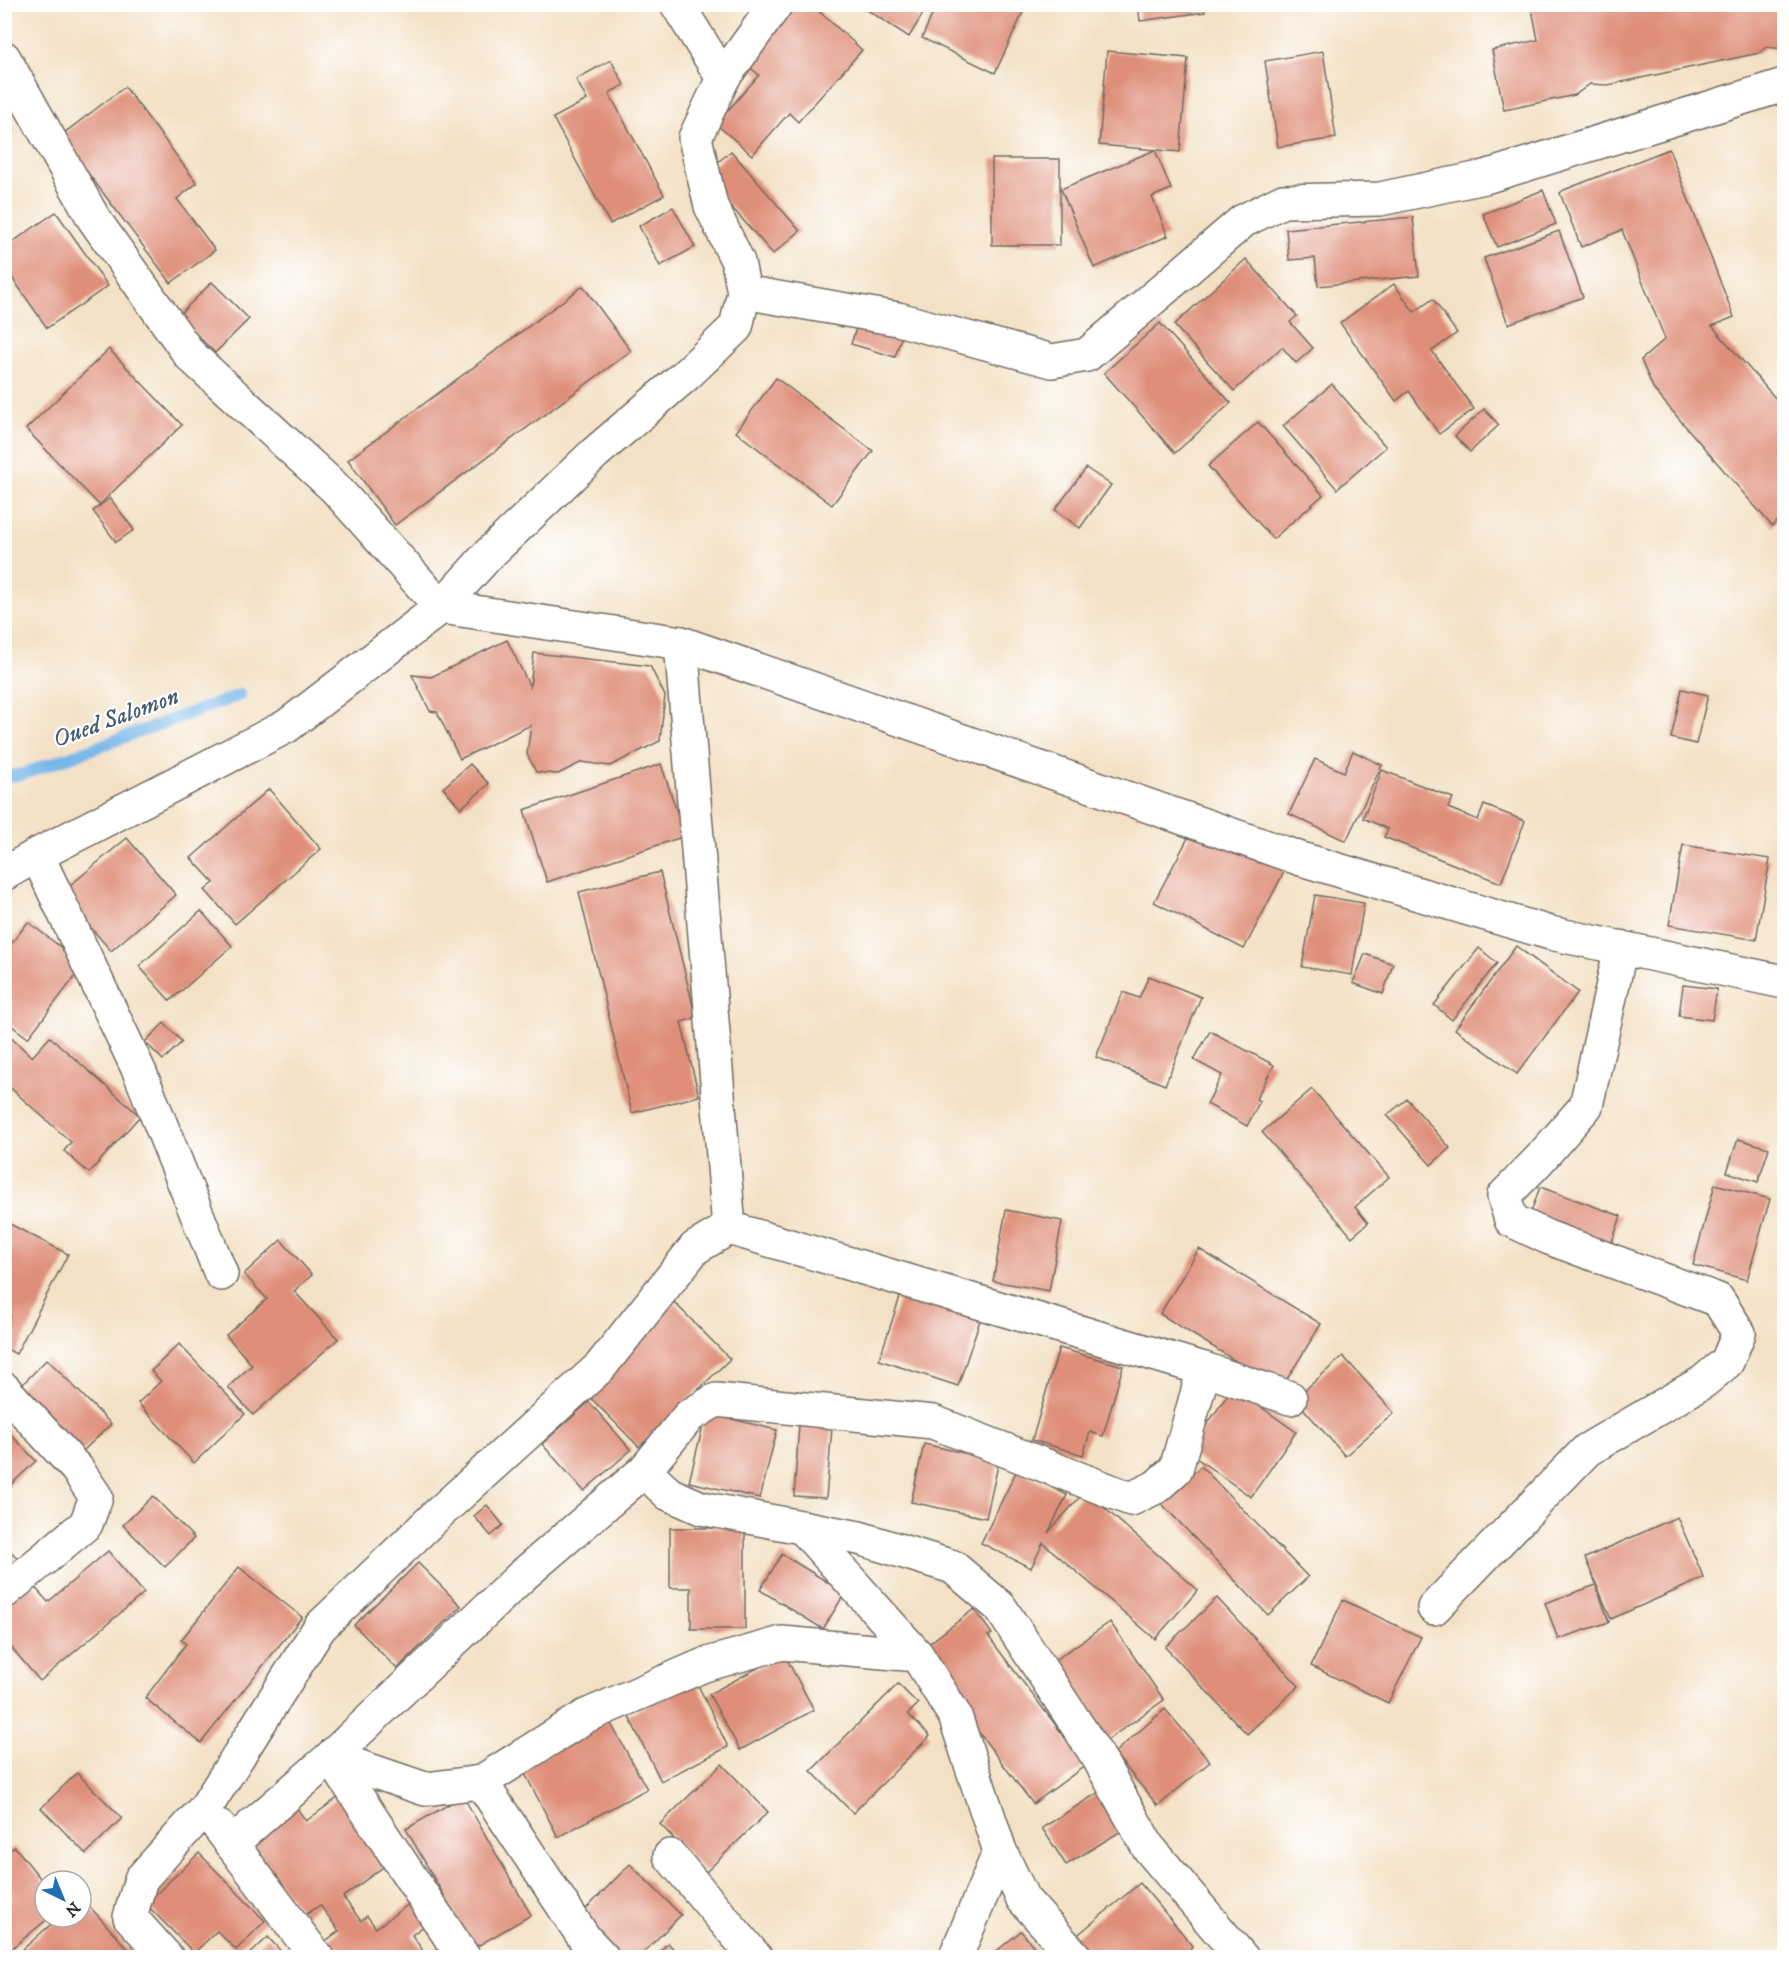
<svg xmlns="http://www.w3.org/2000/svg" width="1789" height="1962" viewBox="0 0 1789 1962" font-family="'IM FELL DW Pica',serif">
<rect width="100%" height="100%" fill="#fff"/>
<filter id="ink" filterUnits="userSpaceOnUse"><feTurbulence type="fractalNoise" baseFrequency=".0167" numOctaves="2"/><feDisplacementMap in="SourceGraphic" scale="12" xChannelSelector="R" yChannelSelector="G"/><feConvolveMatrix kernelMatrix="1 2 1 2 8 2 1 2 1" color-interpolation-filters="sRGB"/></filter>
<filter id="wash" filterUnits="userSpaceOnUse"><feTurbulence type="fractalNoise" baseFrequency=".008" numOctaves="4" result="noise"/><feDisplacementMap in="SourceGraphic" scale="24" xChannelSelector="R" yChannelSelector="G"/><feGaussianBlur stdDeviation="1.35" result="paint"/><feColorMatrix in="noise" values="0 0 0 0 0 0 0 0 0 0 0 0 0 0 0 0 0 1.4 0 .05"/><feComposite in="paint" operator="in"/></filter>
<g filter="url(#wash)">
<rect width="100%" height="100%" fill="#f3e1c5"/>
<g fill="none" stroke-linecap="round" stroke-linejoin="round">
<path stroke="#75b6e9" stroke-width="12" d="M4 777 23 774 240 695"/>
</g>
<g id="blocks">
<g fill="#df8f79">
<path d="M795 4H811L862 50 798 122 789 113 752 155 716 124 759 75 744 62Z"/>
<path d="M858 4H929L909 37Z"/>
<path d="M937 4H1027L995 73 922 38Z"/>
<path d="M1138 4H1203L1205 12 1140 21Z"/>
<path d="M1531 4H1784V49L1766 47 1759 53 1608 85 1590 84 1575 95 1504 110 1492 50 1538 40Z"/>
<path d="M1107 51 1188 58 1180 152 1099 145Z"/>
<path d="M1323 51 1336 138 1278 147 1265 61Z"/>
<path d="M611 60 624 85 609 93 664 195 610 224 553 118 587 100 576 79Z"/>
<path d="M125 87 197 183 177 199 215 250 171 283 60 136Z"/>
<path d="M4 120 14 130 4 139Z"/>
<path d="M1669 149 1734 317 1712 326 1784 408V516L1772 526 1654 390 1641 360 1665 339 1622 230 1581 247 1560 193 1564 190Z"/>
<path d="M1155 150 1171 189 1152 197 1168 236 1094 268 1061 189Z"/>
<path d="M731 151 800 231 773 254 703 175Z"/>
<rect x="992" y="159" width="68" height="86"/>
<path d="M1543 190 1556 224 1497 247 1483 214Z"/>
<path d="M673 207 695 247 660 266 639 226Z"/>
<path d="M56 212 108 286 47 328 4 266V248Z"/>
<path d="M1413 217 1419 276 1318 286 1315 258 1289 260 1286 229Z"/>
<path d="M1559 231 1583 297 1508 324 1484 258Z"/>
<path d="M1246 259 1297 316 1290 322 1313 348 1296 363 1282 347 1234 391 1174 325Z"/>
<path d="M212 282 249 319 215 353 178 316Z"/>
<path d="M1394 284 1414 312 1433 299 1457 333 1432 351 1474 409 1439 434 1409 391 1396 401 1340 323Z"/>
<path d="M583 286 631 351 395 525 348 460Z"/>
<path d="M858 322 902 335 895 357 851 344Z"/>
<path d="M1160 323 1231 403 1175 453 1104 373Z"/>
<path d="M109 349 182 425 99 505 26 429Z"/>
<path d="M776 378 873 451 832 505 736 432Z"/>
<path d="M1332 384 1386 447 1337 489 1283 426Z"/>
<path d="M1484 409 1499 425 1470 452 1455 436Z"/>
<path d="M1258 422 1323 495 1273 539 1208 466Z"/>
<path d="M1086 468 1111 485 1080 528 1055 510Z"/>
<path d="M110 498 134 530 116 542 93 511Z"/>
<path d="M507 640 530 687 534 653 650 666 665 696 660 741 610 766 582 762 558 774 536 772 527 754 531 725 460 759 437 712 430 711 412 675 431 677Z"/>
<path d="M1682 689 1708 695 1696 744 1671 738Z"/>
<path d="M1353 751 1382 765 1346 841 1289 814 1315 759 1344 772Z"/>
<path d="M470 764 489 784 461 808 443 788Z"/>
<path d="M661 764 685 836 547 882 524 810Z"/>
<path d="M1382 770 1453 798 1448 808 1478 820 1484 805 1525 821 1501 883 1384 837 1388 829 1363 818Z"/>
<path d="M269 789 321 849 235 924 205 890 214 883 191 858Z"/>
<path d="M1196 823 1285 870 1244 949 1154 902Z"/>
<path d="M127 838 176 895 111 951 61 893Z"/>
<path d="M1683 845 1770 859 1756 940 1669 925Z"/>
<path d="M660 872 696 1018 681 1022 699 1096 632 1113 579 892Z"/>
<path d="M1315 895 1364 903 1352 975 1302 967Z"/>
<path d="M201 911 232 946 170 1001 139 966Z"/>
<path d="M28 922 84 965 28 1038 4 1020V953Z"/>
<path d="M1516 946 1578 992 1517 1074 1455 1029Z"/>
<path d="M1479 948 1497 963 1452 1020 1434 1005Z"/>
<path d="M1365 954 1393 964 1383 994 1353 983Z"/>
<path d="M1149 976 1201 997 1165 1085 1096 1057 1123 992 1139 998Z"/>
<path d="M1683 985 1717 989 1712 1020 1679 1016Z"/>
<path d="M164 1023 182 1042 163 1060 145 1042Z"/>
<path d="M4 1031 32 1057 50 1037 140 1116 89 1173 64 1151 71 1142 7 1085 4 1088Z"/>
<path d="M1210 1031 1274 1065 1256 1099 1260 1101 1247 1126 1207 1104 1222 1075 1194 1060Z"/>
<path d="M1312 1089 1389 1177 1355 1207 1368 1223 1352 1237 1262 1132Z"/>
<path d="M1407 1099 1450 1148 1431 1165 1387 1115Z"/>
<path d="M1738 1139 1769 1148 1758 1182 1727 1172Z"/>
<path d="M1715 1184 1770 1199 1747 1280 1693 1265Z"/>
<path d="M1540 1187 1621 1216 1611 1245 1530 1215Z"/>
<path d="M1006 1210 1062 1221 1049 1291 993 1281Z"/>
<path d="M4 1221 68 1254 16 1354 5 1348V1328L11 1316 4 1312Z"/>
<path d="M281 1240 312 1275 294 1291 338 1339 253 1415 228 1387 252 1365 226 1335 267 1299 244 1274Z"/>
<path d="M1199 1249 1321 1324 1281 1389 1160 1314Z"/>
<path d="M903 1288 982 1314 958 1386 879 1360Z"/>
<path d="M672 1300 730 1359 639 1447 581 1388Z"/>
<path d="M179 1344 245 1414 194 1463 138 1403 161 1381 151 1371Z"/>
<path d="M1059 1348 1123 1366 1103 1436 1090 1432 1083 1455 1032 1440Z"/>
<path d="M1343 1356 1394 1413 1345 1456 1295 1399Z"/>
<path d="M47 1359 111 1424 82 1452 19 1388Z"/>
<path d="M1233 1387 1296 1432 1251 1497 1188 1452Z"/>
<path d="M589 1402 631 1450 584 1491 542 1444Z"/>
<path d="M706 1413 777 1430 760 1498 689 1482Z"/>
<path d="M799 1425 832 1428 826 1498 794 1496Z"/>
<path d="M4 1427 36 1461 4 1491Z"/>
<path d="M924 1444 999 1461 986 1518 911 1502Z"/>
<path d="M1201 1466 1308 1577 1268 1615 1162 1504Z"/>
<path d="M1017 1470 1067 1495 1048 1533 1085 1491 1198 1590 1155 1639 1043 1543 1031 1568 981 1543Z"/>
<path d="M153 1496 194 1538 165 1567 123 1525Z"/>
<path d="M487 1505 503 1525 491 1536 474 1516Z"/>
<path d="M1677 1517 1704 1578 1611 1619 1585 1558Z"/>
<path d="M670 1528H745V1629H691V1588H670Z"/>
<path d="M4 1544 18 1559 4 1571Z"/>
<path d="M108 1551 144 1593 40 1681 4 1639V1605L31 1583 48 1602Z"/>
<path d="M782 1554 845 1593 823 1629 760 1590Z"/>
<path d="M418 1563 461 1606 397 1669 354 1625Z"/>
<path d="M239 1567 302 1617 201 1743 145 1698 186 1644 181 1640Z"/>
<path d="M1596 1585 1609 1622 1558 1639 1545 1603Z"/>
<path d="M1217 1598 1299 1686 1247 1734 1165 1647Z"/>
<path d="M1343 1600 1421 1637 1388 1703 1311 1666Z"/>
<path d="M974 1609 992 1634 988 1636 1086 1765 1033 1804 918 1652Z"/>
<path d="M1110 1622 1164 1700 1103 1743 1048 1665Z"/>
<path d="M784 1654 814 1710 740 1750 709 1694Z"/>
<path d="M696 1681 728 1747 661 1781 628 1715Z"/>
<path d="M898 1684 918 1704 908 1714 930 1736 853 1813 811 1771Z"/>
<path d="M1165 1709 1210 1762 1158 1806 1114 1753Z"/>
<path d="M609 1720 647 1789 558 1837 522 1768Z"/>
<path d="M722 1764 768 1812 706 1872 660 1824Z"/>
<path d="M77 1773 122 1818 86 1854 41 1808Z"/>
<path d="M1099 1792 1123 1830 1066 1865 1042 1828Z"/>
<path d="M343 1794 391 1861 343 1897 361 1921 367 1916 376 1928 413 1901 429 1922 412 1935 428 1958H324L317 1947 339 1931 320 1905 304 1916 247 1838 294 1804 306 1821Z"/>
<path d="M463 1796 531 1915 474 1948 406 1829Z"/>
<path d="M15 1847 45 1884V1917H50L11 1949 4 1941V1852Z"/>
<path d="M199 1853 265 1921 236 1950 217 1931 194 1953 146 1904Z"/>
<path d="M630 1864 681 1915 638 1958H619L578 1917Z"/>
<path d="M1140 1883 1193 1946 1180 1958H1090L1074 1938Z"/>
<path d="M81 1897 136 1958H29L22 1950 59 1917H81Z"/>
<path d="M1021 1931 1043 1958H988Z"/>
<path d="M268 1937 287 1958H246Z"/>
<path d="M668 1943 682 1958H653Z"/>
</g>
</g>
</g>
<g filter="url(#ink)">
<use href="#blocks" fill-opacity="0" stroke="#716b61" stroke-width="1.5"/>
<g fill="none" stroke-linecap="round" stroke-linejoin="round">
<defs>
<g id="minor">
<path d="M677 4 723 78"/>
<path d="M4 58 94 219 190 355 335 488 441 607 681 643 1301 859 1550 933 1784 982"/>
<path d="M744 292 898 319 1052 361 1087 355 1243 221 1283 201 1380 199 1485 177 1784 85"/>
<path d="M681 643 729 1228"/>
<path d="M37 855 140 1073 221 1274"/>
<path d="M1204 1369 1176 1469 1156 1487 1131 1499 933 1422 716 1400 689 1416 644 1471 669 1494 701 1508 859 1538 953 1567 1000 1607 1098 1757 1148 1847 1242 1958"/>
<path d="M4 1389 77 1469 96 1497 86 1524 4 1592"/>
<path d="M803 1528 917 1655 955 1716 1000 1851 1023 1899 1076 1958"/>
<path d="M1434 1608 1587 1450 1703 1382 1727 1362 1739 1333 1718 1300 1547 1237 1511 1220 1504 1196 1539 1160 1586 1106 1621 947"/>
<path d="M481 1782 585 1939 603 1958"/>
<path d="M219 1827 317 1958"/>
<path d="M231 1844 331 1757 425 1789 481 1782 586 1716 704 1665 782 1643 917 1655"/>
<path d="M670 1856 756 1958"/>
<path d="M167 1958 130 1917 141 1879 206 1807 320 1627 437 1515 600 1367 695 1248 729 1228 1204 1369 1290 1398"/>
<path d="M464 1958 331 1757 523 1575 644 1471"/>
<path d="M955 1958 1000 1851"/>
</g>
<path id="tertiary" d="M4 874 37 855 287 726 441 607 489 554 595 453 687 374 736 327 744 292 738 262 711 206 695 138 723 78 776 4"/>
</defs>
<use href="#minor" stroke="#716b61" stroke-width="36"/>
<use href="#tertiary" stroke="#716b61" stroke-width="36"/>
<use href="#minor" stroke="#fff" stroke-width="33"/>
<use href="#tertiary" stroke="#fff" stroke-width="33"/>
</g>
</g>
<g text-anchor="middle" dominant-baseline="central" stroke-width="4.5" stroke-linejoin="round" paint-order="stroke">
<g font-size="24" font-style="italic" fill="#455c6e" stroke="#fff">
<text transform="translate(116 718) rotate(-20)">Oued Salomon</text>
</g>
</g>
<rect width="1789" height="1962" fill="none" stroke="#fff" stroke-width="24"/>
<g transform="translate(63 1899) rotate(137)"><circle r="28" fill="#ffffff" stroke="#aaaaaa" stroke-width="1.5"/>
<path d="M0-4.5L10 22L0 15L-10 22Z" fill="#1f6fb2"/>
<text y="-9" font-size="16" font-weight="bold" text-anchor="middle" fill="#2b2b2b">N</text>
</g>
</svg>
